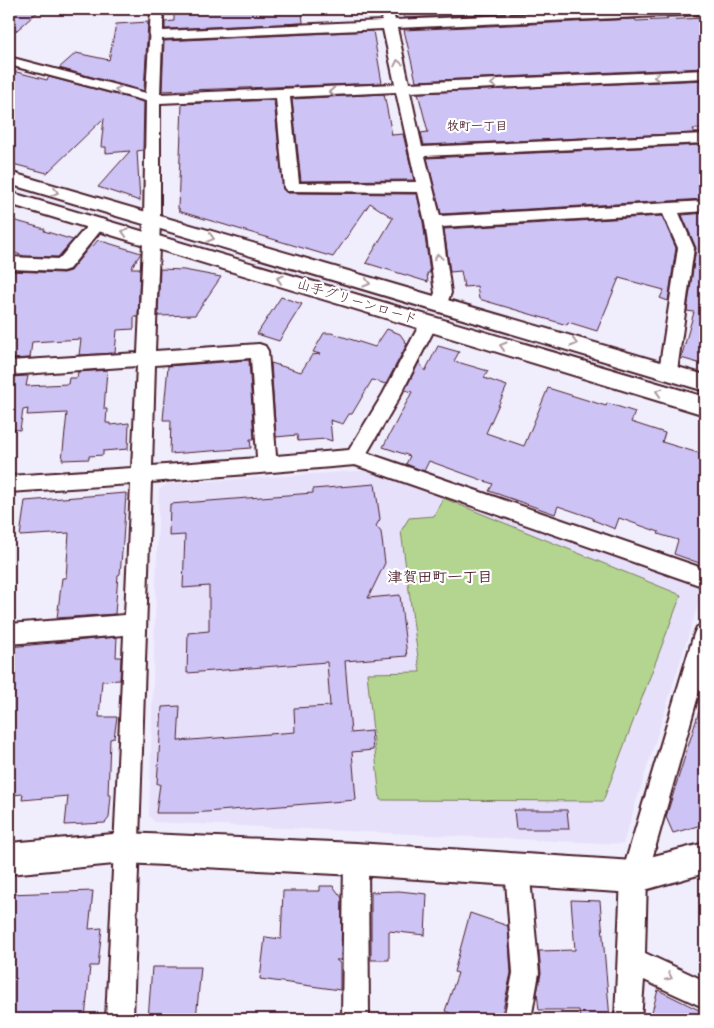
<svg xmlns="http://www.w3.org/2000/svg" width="714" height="1028" viewBox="0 0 714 1028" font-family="'Architects Daughter','Klee One',sans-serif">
<rect width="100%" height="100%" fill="#f0edfc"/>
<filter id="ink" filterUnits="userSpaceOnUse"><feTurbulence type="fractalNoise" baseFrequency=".02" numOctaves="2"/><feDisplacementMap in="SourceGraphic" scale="10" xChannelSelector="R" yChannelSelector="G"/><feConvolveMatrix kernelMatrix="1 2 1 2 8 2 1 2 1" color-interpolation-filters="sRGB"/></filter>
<g filter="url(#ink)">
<path fill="#e6e0fa" d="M373 470 703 589 623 844 155 822 149 816 159 490 167 484Z"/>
<path fill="#b3d590" stroke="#7e7a5e" d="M443 498 681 595 603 801 380 800 367 673 420 672 401 531 409 518 434 516Z"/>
<g fill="#cdc3f5" stroke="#4a1f2b">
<path d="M9 9H41L9 37Z"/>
<path d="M228 9H302L303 23 165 29V22L174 21V12Z"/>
<path d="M443 9H610L404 18 403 11Z"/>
<path d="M705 18V68L416 81 404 30 635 19 636 21Z"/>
<path d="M148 22 144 91 59 68 76 53 109 60 116 24Z"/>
<path d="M373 31 382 83 162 91 164 41Z"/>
<path d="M9 70 47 80 49 77 144 102 143 150 137 151 140 201 98 187 130 151 106 153V147H101L104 118 47 173 9 163Z"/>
<path d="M705 80V129H693L695 133 424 145 421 133 428 132 418 93Z"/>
<path d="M384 94 392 135 403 134 414 180 301 181 292 99Z"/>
<path d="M274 100 283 189 287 193 417 194 423 222 430 273H427L428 282 366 263 393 218 370 203 333 257 178 211 180 209H178L182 104Z"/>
<path d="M701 145 705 155V199L441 214 427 158Z"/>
<path d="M705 213V365L681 358 694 312 687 311 696 248 682 215Z"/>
<path d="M662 216 676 248 668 301 660 298 664 290 619 278 597 331 568 322 567 325 479 299 477 286 464 287 461 271 450 272 444 229Z"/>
<path d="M9 219 45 229 44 231 73 240 58 257 24 256 9 251Z"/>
<path d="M98 240 141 253 131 268H140L138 317H134V329L117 330 115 353 79 355 81 339 32 342 30 358 9 359V273L11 271 63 273 70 271 91 245 93 246Z"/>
<path d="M160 269 184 270 221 277 195 315 158 316Z"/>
<path d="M281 297 302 304 279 341 257 334Z"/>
<path d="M387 329 400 334 407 344 386 384 372 380 352 414H349L343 424 330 420 332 441 326 439 298 441 297 435 276 437 271 363 301 372 312 355 320 354 313 352 324 333H331L375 347Z"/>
<path d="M438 346 459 352 454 361 488 371 484 378 507 386 486 433 524 446 548 388 606 406 607 403 635 412 631 422 665 433 662 442 705 455V565L674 554 678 540 658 534 659 532 619 518 615 529 593 520V518L558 506 555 514 489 491 493 484 429 461 424 471 406 464 410 456 383 447 412 392 405 390 419 362 425 371Z"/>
<path d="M249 360 254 439H250L251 448 170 454 171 420H163L168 366Z"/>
<path d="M107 370 104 409H107L106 423H110V425L129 423 128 449 103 451V455L89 456V459L62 460 67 413 27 415 28 409 23 410 20 430 9 429V377L28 376 26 386 68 384 69 378H77L78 372Z"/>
<path d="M375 484 380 519 376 526 381 532 385 563 368 598 400 595 407 656 345 661 351 733 371 731 373 750 352 752 356 800 193 813H156L160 784H157L162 707 180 706 178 741 295 732 294 708 330 706 327 662 187 673 188 633 209 631V586L183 588 185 535 169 536 170 504 313 493V489Z"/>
<path d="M126 493 123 541 120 574 118 575 115 614 57 618 62 578H66L69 533 20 536 25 501Z"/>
<path d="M117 637 116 657H121L120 680 102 681 99 717H117L114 738 110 739 108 795H111L109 818 105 823 65 825 68 796 22 800 23 794 11 795 13 781H9V647Z"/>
<path d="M701 705 705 706V824L673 833 666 817Z"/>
<path d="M514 810H567L569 829H516Z"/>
<path d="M320 886H333L342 898 341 960H336L340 963V990L260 979 265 937 281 939 283 891H320Z"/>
<path d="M93 891 89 929 102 928 98 966H90L85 1019H9V894Z"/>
<path d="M399 891 427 894 425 935 389 931V960H371V892Z"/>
<path d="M571 900 600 901 610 1019H580L579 1010H539L537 993 541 973 539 951 575 950Z"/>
<path d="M470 913 508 926 511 973 501 1019H463L445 1011 458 973 454 972Z"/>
<path d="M152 967H201L196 1019H148Z"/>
<path d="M658 990 705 1013V1019H650Z"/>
</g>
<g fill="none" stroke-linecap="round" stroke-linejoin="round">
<defs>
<g id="minor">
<path d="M151 9H163V31L382 21 380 9H392L395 20 647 9H705V14L397 28 409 83 705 70V78L410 92 422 147 705 134V143L425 156 440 216 705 201V211L679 213 694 248 677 371 674 376 668 378 662 376 659 371 678 248 663 214 442 227 451 293 445 308 439 310 433 308 430 304 435 293 425 222 418 192 287 191 284 188 276 98 160 103V221L155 351 259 344 265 346 268 351 276 456 349 450 383 394 422 320 428 318 434 320 437 324 399 398 367 453 705 569V587L355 465 151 482 133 1019H106L124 635 9 644V624L125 615 131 484 9 492V476L132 468 137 366 9 375V361L138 353 144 221 146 101 9 65V57L146 93ZM383 29 395 84 160 94 162 39ZM396 92 416 182 299 183 290 97ZM251 358 257 458 152 466 155 365Z"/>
<path d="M98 219 104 220 106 224 69 269 63 271 9 269V257L59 259 92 220Z"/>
<path d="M705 624V671L647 877 645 953 705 981V1008L644 980 641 1019H615L621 877 694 634 697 627Z"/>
<path d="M356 847 365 850 368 859 369 1019H342L344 859 347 850Z"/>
<path d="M517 856 526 859 529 868 539 973 531 1019H504L513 973 505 868 508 859Z"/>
</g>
<g id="tertiary">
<path d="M9 172 705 375V391L9 184Z"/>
<path d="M9 192 705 397V415L9 204Z"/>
<path d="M125 833 356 843 634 861 705 843V873L634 893 356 875 125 863 9 874V843Z"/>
</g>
</defs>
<use href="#minor" stroke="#4a1f2b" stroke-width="4"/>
<use href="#tertiary" stroke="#4a1f2b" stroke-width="4"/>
<use href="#minor" fill="#fff" fill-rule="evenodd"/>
<use href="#tertiary" fill="#fff" fill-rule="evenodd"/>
</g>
<defs><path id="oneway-chevron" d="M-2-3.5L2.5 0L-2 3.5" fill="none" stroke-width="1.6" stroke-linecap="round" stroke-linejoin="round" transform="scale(1.25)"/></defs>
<g stroke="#ae9aa0">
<use href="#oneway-chevron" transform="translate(398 63) rotate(-102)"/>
<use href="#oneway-chevron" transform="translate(657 77) rotate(177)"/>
<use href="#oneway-chevron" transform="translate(494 84) rotate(177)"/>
<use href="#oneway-chevron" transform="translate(118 90) rotate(-165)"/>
<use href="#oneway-chevron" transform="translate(332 92) rotate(178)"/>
<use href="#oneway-chevron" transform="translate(55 192) rotate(17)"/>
<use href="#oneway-chevron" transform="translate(125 232) rotate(-164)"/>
<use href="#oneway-chevron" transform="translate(211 238) rotate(16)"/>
<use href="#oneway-chevron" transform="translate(438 257) rotate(-98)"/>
<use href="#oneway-chevron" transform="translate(280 279) rotate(-163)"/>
<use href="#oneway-chevron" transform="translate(367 283) rotate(16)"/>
<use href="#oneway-chevron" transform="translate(574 343) rotate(16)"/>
<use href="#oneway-chevron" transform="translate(503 346) rotate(-163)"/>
<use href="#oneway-chevron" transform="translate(659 392) rotate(-163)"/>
<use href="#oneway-chevron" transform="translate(669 977) rotate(26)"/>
</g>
</g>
<g text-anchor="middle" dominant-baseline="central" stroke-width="4.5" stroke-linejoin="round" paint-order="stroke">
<g font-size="12" font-weight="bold" fill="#4a1f2b" stroke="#fff">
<text x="477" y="126">牧町一丁目</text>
</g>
<g font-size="14" fill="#4a1f2b" stroke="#fff">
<text transform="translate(357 302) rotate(17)">山手グリーンロード</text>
</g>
<g font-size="15" font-weight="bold" fill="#4a1f2b" stroke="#fff">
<text x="440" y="577">津賀田町一丁目</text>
</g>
</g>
<rect width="714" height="1028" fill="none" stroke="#fff" stroke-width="30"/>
<rect x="15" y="15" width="684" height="998" fill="none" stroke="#4a1f2b" stroke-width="2" filter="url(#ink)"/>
</svg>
